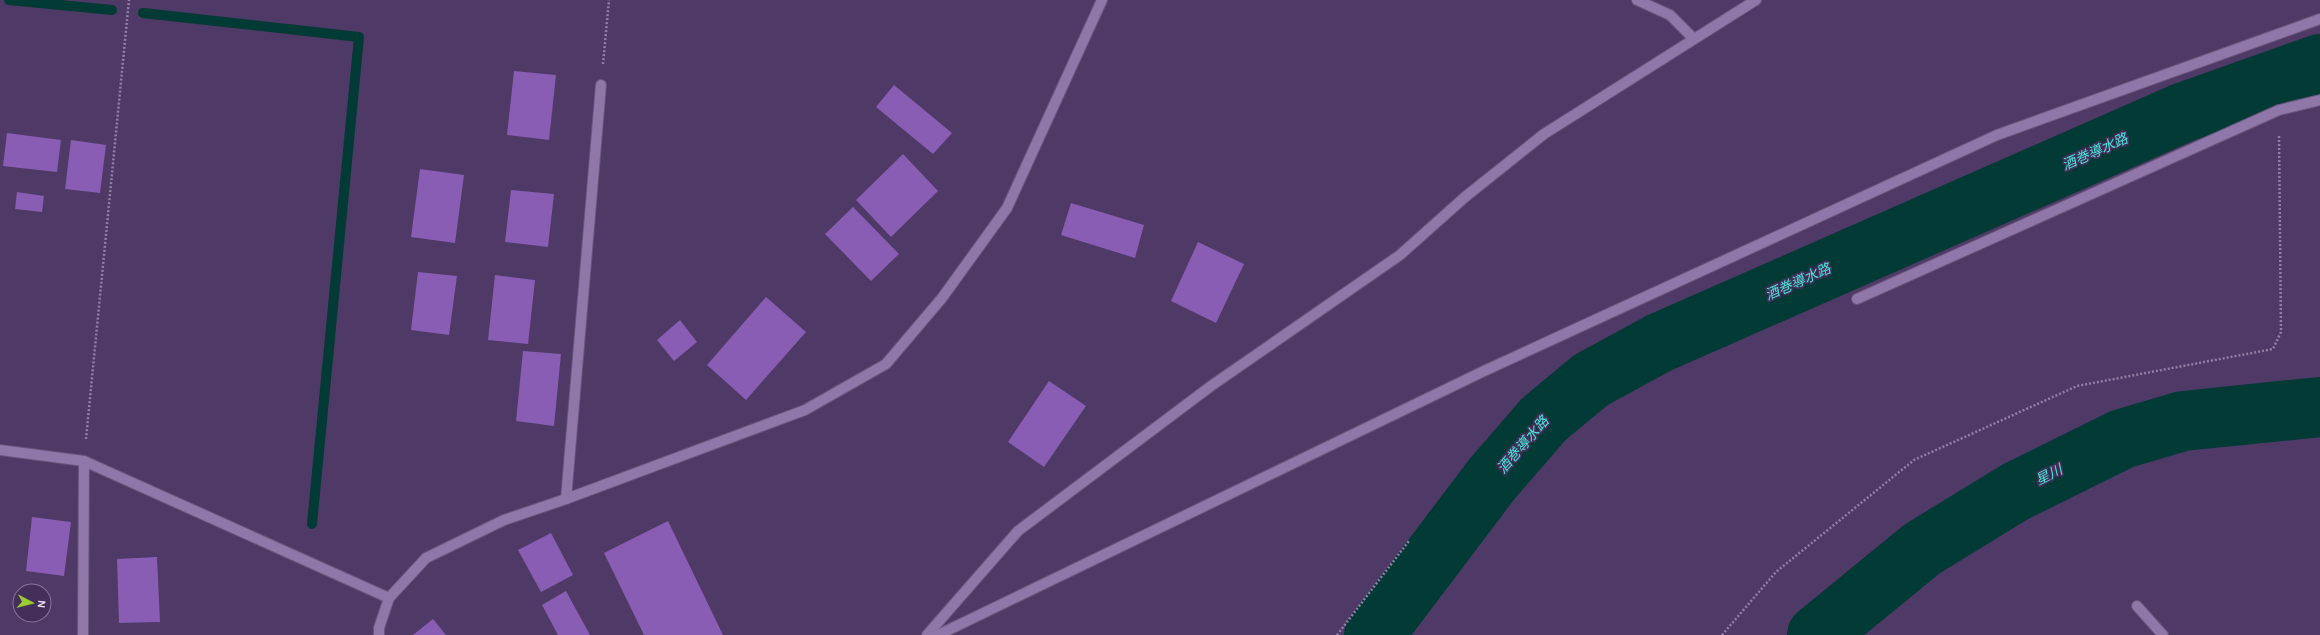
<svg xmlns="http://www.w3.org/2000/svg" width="2320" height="635" viewBox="0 0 2320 635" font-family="Karla,'Noto Sans JP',sans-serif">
<rect width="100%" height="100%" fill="#4f3966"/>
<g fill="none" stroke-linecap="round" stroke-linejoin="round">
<g stroke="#023a35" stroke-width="10">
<path d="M9 0 112 10"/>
<path d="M143 13 359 37 312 524"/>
</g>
<g stroke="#023a35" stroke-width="60">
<path d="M1374 635 1492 479 1544 419 1591 380 1659 343 2182 113 2320 64"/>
<path d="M1817 635 1922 549 2015 492 2122 439 2183 421 2320 407"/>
</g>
</g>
<g fill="#885db3">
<path d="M514 71 556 75 549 140 507 135Z"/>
<path d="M894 85 952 133 933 154 876 107Z"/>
<path d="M7 133 61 140 57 172 3 166Z"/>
<path d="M71 140 106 145 100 193 65 189Z"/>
<path d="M903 154 938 191 891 237 856 200Z"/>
<path d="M420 169 464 175 455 243 411 237Z"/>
<path d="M511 190 554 194 548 247 505 242Z"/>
<path d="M17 192 44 196 42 212 15 209Z"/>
<path d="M1071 203 1144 225 1135 258 1061 235Z"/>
<path d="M853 207 899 254 871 281 825 234Z"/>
<path d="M1198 242 1244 264 1216 323 1171 301Z"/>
<path d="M418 272 457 276 449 335 411 330Z"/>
<path d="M495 275 535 280 528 344 488 340Z"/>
<path d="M766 297 806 332 746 400 707 365Z"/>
<path d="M680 320 697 342 674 361 657 340Z"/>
<path d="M523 351 561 354 554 426 516 421Z"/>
<path d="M1049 381 1086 406 1044 467 1008 442Z"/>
<path d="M32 517 71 522 64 576 26 571Z"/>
<path d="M668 521 723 635H644L604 553Z"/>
<path d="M551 533 573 575 541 592 518 550Z"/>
<path d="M157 557 160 622 119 623 117 559Z"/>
<path d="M566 591 590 635H558L542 605Z"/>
<path d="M433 619 446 635H413Z"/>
</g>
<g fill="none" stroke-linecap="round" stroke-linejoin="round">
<defs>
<g id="service">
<path d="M1637 0 1670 15 1693 38"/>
<path d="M1857 299 2279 110 2320 100"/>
<path d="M566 499 601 85"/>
<path d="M83 635 84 461"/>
</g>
<g id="minor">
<path d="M0 450 84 461 389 598"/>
<path d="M2137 606 2163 635"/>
<path d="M379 635V628L389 598 426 558 504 520 566 499 805 410 886 364 942 298 1007 208 1102 0"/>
<path d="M927 635 1018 531 1211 386 1400 255 1465 197 1544 134 1756 0"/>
</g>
<path id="tertiary" d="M938 635 1484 371 1997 135 2320 19"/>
</defs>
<use href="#service" stroke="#69557c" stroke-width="12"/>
<use href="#minor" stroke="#69557c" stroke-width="12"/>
<use href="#tertiary" stroke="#69557c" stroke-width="12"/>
<g stroke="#917fa5" stroke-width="2.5" stroke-dasharray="2 2" stroke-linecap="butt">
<path d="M603 64 609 0"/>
<path d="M86 439 129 0"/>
<path d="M1337 635 1409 541"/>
<path d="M1722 635 1776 572 1914 460 2077 386 2273 349 2281 332 2279 135"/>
</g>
<use href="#service" stroke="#8f77a9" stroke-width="10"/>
<use href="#minor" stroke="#8f77a9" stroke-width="10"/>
<use href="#tertiary" stroke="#8f77a9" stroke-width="10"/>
</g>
<g text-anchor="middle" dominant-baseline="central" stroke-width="3.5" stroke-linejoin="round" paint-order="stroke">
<g font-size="14" font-style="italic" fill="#45e7d8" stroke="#442e5a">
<text transform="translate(2095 152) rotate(-24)">酒巻導水路</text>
<text transform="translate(1798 282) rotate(-24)">酒巻導水路</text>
<text transform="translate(1523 445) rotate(-49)">酒巻導水路</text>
<text transform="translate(2049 475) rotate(-27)">星川</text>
</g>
</g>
<g transform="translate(32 603) rotate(97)"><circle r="19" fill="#442e5a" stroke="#88769b"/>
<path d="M0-3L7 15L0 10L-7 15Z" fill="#9bcb33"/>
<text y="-6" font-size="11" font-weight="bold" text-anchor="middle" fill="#eee1fd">N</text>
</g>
</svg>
